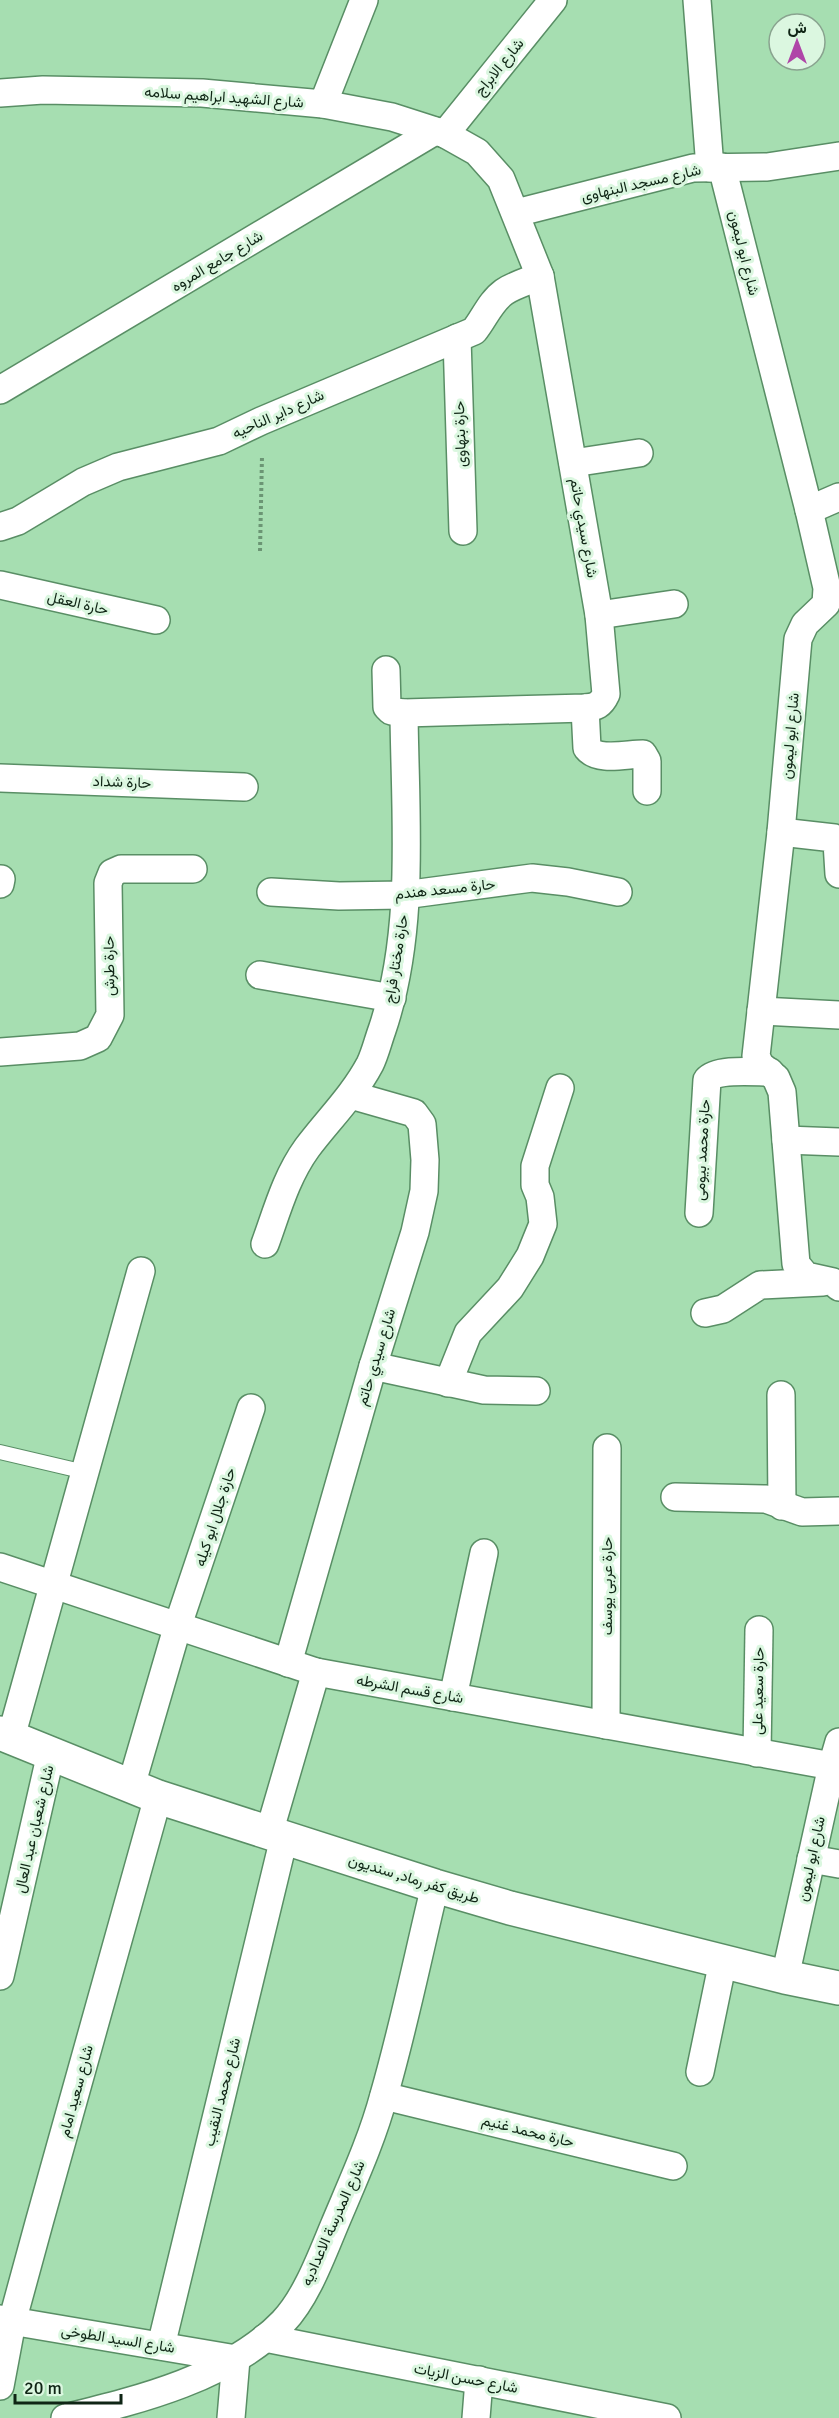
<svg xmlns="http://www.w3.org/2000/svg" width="839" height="2418" viewBox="0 0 839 2418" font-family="Signika,Vazirmatn,sans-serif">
<rect width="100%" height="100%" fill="#a6deb1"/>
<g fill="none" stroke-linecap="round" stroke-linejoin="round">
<defs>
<path id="service" d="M0 1452 85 1472"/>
<g id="minor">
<path d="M697 0 710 168"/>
<path d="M0 93 43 90 202 93 323 104 392 117 445 134 477 152 501 179 540 276 599 615 606 694C601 705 596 707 585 708L404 713 391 711 387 707 386 670"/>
<path d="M323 104 364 0"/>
<path d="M445 134 553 0"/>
<path d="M722 167 809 510 827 588 826 604 805 624 798 639 781 832 756 1056 760 1065 776 1078 782 1092 796 1264 806 1276 833 1282 839 1287"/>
<path d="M516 213 693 168 767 167 839 156"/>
<path d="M457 338 463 531"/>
<path d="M0 390 435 131"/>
<path d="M573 463 639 453"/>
<path d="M809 510 839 497"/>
<path d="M0 527 18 521 83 482 118 467 219 441 261 421 474 331C484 319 490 302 504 292 514 285 529 281 540 276"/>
<path d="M0 585 156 620"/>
<path d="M599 615 674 604"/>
<path d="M585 708 587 748C598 762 627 754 643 754L647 761V791"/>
<path d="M0 778 244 787"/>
<path d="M781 832 834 838 837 842 839 874"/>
<path d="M0 884 1 879"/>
<path d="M271 892 339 896 404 895 532 878 568 882 618 892"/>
<path d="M260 975 392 998"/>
<path d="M761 1011 839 1015"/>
<path d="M0 1052 80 1046 98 1038 110 1015 108 883 112 873 121 869H193"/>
<path d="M786 1140 839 1142"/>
<path d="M699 1213 707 1080C717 1068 754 1072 770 1072"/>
<path d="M265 1244C277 1211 286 1177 307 1148 328 1120 353 1096 370 1064 375 1054 378 1041 382 1030 416 930 405 817 404 713"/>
<path d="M705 1313 723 1309 760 1285 823 1282"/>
<path d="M373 1366 484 1390 536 1391"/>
<path d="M448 1383 468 1333 510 1288 530 1256 543 1224 540 1197 535 1185V1166L560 1088"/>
<path d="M781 1395 782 1506"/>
<path d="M675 1497 766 1499 802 1512 839 1511"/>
<path d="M0 1567 316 1672 832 1766"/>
<path d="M288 1663 373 1366 415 1232 424 1191 425 1160 422 1124 414 1113 351 1095"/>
<path d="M453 1697 484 1553"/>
<path d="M606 1725 607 1448"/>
<path d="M11 1737 141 1271"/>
<path d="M757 1753 759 1630"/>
<path d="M131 1786 178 1625 251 1408"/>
<path d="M269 1833 316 1672"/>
<path d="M811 1859 839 1864"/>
<path d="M0 1976 51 1753"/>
<path d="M785 1977 832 1766 839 1742"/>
<path d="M700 2072 723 1961"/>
<path d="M384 2096 673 2166"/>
<path d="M0 2319 236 2359 231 2418"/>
<path d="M265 2338 667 2418"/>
<path d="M161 2346 284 1838"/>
<path d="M0 2386 12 2322 39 2223 158 1797"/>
<path d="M65 2418C138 2400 229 2378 283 2322 306 2298 321 2257 334 2226 352 2183 372 2140 384 2095 404 2026 418 1956 435 1886"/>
<path d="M476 2418 479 2380"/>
</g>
<path id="tertiary" d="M0 1733 158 1797 435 1886 510 1908 785 1977 839 1988"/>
</defs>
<use href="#service" stroke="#598e65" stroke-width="16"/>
<use href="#minor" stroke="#598e65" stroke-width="30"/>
<use href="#tertiary" stroke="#598e65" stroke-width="36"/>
<path stroke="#6b9574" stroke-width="4" stroke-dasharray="3 3" stroke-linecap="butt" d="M260 551 262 456"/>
<use href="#service" stroke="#fff" stroke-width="14"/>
<use href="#minor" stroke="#fff" stroke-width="27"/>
<use href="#tertiary" stroke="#fff" stroke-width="33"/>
</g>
<g text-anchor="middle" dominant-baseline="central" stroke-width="6" stroke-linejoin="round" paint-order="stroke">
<g font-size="15" fill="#0f2515" stroke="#dbf7e0">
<text transform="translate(499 67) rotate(-51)">شارع الابراج</text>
<text transform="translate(224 97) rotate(4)">شارع الشهيد ابراهيم سلامه</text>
<text transform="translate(641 183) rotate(-13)">شارع مسجد البنهاوى</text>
<text transform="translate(744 253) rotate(76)">شارع ابو ليمون</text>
<text transform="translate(217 261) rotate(-31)">شارع جامع المروه</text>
<text transform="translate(278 414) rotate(-24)">شارع داير الناحيه</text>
<text transform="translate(460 434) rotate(-92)">حارة بنهاوى</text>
<text transform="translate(584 528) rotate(80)">شارع سيدي حاتم</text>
<text transform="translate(78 603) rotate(13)">حارة العقل</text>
<text transform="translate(790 736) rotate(-85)">شارع ابو ليمون</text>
<text transform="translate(122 782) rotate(2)">حارة شداد</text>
<text transform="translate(445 889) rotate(-6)">حارة مسعد هندم</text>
<text transform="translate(396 959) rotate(-81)">حارة مختار فراج</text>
<text transform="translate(109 966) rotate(-91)">حارة طرش</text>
<text transform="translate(702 1150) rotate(-87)">حارة محمد بيومى</text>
<text transform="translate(376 1357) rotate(-73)">شارع سيدي حاتم</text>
<text transform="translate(215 1517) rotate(-72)">حارة جلال ابو كيله</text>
<text transform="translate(607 1586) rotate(-90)">حارة عربى يوسف</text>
<text transform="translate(410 1689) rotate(10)">شارع قسم الشرطه</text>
<text transform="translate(758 1691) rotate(-89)">حارة سعيد على</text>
<text transform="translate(34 1829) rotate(-77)">شارع شعبان عبد العال</text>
<text transform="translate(811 1859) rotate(-78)">شارع ابو ليمون</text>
<text transform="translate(414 1879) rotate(17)">طريق كفر رماد, سنديون</text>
<text transform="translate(76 2091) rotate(-75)">شارع سعيد امام</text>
<text transform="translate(222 2092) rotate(-76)">شارع محمد النقيب</text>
<text transform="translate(528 2131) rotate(14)">حارة محمد غنيم</text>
<text transform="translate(333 2223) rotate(-66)">شارع المدرسة الاعداديه</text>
<text transform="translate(118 2339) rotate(9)">شارع السيد الطوخى</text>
<text transform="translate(466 2378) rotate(11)">شارع حسن الزيات</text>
</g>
</g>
<g transform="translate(797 42)"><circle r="28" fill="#dbf7e0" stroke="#89a38f" stroke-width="1.5"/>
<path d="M0-4.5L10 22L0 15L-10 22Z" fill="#af46a8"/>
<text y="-9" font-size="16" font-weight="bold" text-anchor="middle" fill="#0f2515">ش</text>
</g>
<path d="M15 2394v9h106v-9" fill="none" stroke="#0f2515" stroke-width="3"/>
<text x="24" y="2394" font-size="18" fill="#0f2515" stroke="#dbf7e0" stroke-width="4.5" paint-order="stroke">20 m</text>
</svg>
